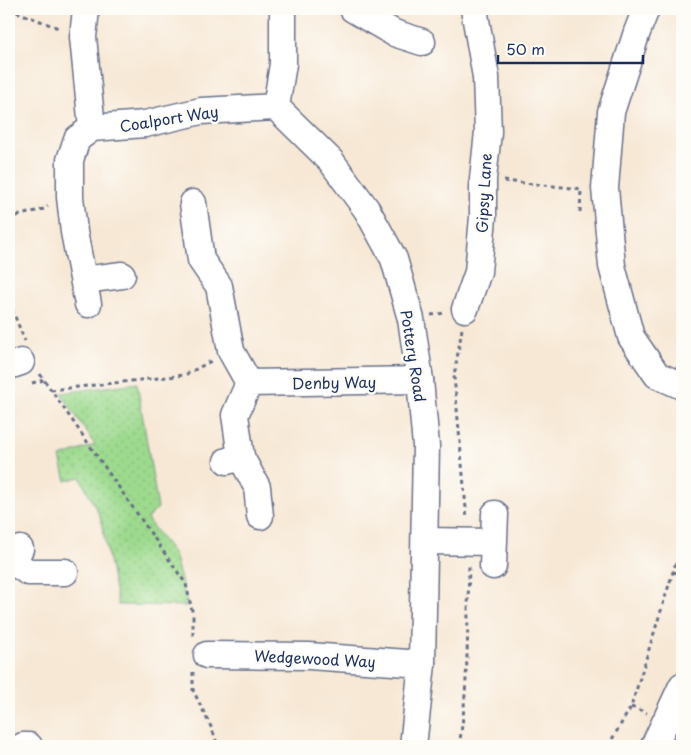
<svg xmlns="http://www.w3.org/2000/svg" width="691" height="755" viewBox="0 0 691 755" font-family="'Playpen Sans',sans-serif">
<defs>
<pattern id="park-dots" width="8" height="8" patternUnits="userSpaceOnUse" patternTransform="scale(1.25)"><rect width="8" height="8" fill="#9dda8e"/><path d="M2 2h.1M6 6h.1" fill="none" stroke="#87bb7d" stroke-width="1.8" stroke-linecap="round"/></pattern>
</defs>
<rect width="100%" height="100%" fill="#fdfcf7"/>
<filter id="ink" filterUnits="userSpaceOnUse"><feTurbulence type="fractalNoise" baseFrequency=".02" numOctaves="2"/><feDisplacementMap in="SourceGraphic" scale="10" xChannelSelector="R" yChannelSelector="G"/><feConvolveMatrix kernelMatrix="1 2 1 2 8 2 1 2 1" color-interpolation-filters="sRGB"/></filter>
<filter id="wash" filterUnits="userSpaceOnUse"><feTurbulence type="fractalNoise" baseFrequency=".0096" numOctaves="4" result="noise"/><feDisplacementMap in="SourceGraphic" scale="20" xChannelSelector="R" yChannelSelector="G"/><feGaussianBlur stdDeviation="1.12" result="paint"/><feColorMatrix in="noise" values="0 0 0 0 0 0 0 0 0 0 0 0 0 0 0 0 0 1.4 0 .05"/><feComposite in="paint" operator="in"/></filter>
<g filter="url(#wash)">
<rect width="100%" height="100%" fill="#f7e8d5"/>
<path fill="url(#park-dots)" stroke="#5c8476" d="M137 383 158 508 147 519 174 554 188 606 118 605 100 516 80 477 66 481 60 457 95 445 61 393Z"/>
</g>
<g filter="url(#ink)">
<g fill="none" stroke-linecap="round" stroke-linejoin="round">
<defs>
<g id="minor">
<path d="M86 9 83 37 92 128"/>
<path d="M353 9 394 33 422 42"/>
<path d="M646 9 637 32 611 112 605 188 612 266 631 337 657 375 682 386"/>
<path d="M276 107 331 161 367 210 394 259 411 319 420 380 426 446 422 664 413 746"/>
<path d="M276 107 283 64V9"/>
<path d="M193 203 201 260 219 286 231 351 249 383"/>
<path d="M84 280 122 275"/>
<path d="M88 304 74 232 70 197V160L77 139 92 128 145 124 201 111 276 107"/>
<path d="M465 309 478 272 483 217V179L488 132 486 77 474 9"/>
<path d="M9 366 21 362"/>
<path d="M241 457 235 415 249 383 420 380"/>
<path d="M227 461 241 457 257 487 260 516"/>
<path d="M425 541 493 542"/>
<path d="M20 549 9 559 28 572H65"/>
<path d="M493 566 495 514"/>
<path d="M207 655 309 656 422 664"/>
<path d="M23 746H29"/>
<path d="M654 746 682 686"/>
</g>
</defs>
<use href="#minor" stroke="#687088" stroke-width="29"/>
<g stroke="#687088" stroke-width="3" stroke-dasharray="4 4" stroke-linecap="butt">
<path d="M9 9 61 29"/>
<path d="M504 181 582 189"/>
<path d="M580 212 581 190"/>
<path d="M9 218 44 209 48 206"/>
<path d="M9 302 25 341"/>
<path d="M431 315 445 313"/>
<path d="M462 329 454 376 467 519"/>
<path d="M40 374 186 584 193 615V638"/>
<path d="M32 383 44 380"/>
<path d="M51 390 185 375 211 361"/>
<path d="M673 572 682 574"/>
<path d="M193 672V690L212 729 218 746"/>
<path d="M631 707 647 713"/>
<path d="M459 746C469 686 467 626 469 566"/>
<path d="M608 746 631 707 682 543"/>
</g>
<use href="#minor" stroke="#fff" stroke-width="26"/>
</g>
</g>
<g text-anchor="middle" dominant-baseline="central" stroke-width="5" stroke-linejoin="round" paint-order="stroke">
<g font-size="15" fill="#1b2f5e" stroke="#fdfcf7">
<text transform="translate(169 118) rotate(-9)">Coalport Way</text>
<text transform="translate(483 193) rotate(-87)">Gipsy Lane</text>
<text transform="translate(414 356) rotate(81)">Pottery Road</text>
<text transform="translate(334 382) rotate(-1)">Denby Way</text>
<text transform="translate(315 658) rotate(3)">Wedgewood Way</text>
</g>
</g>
<rect width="691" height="755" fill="none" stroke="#fdfcf7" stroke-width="30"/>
<path d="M498 55v8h145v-8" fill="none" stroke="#1b2f5e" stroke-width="2.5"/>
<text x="506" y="55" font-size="15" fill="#1b2f5e" stroke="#fdfcf7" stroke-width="4" paint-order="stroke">50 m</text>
</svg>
